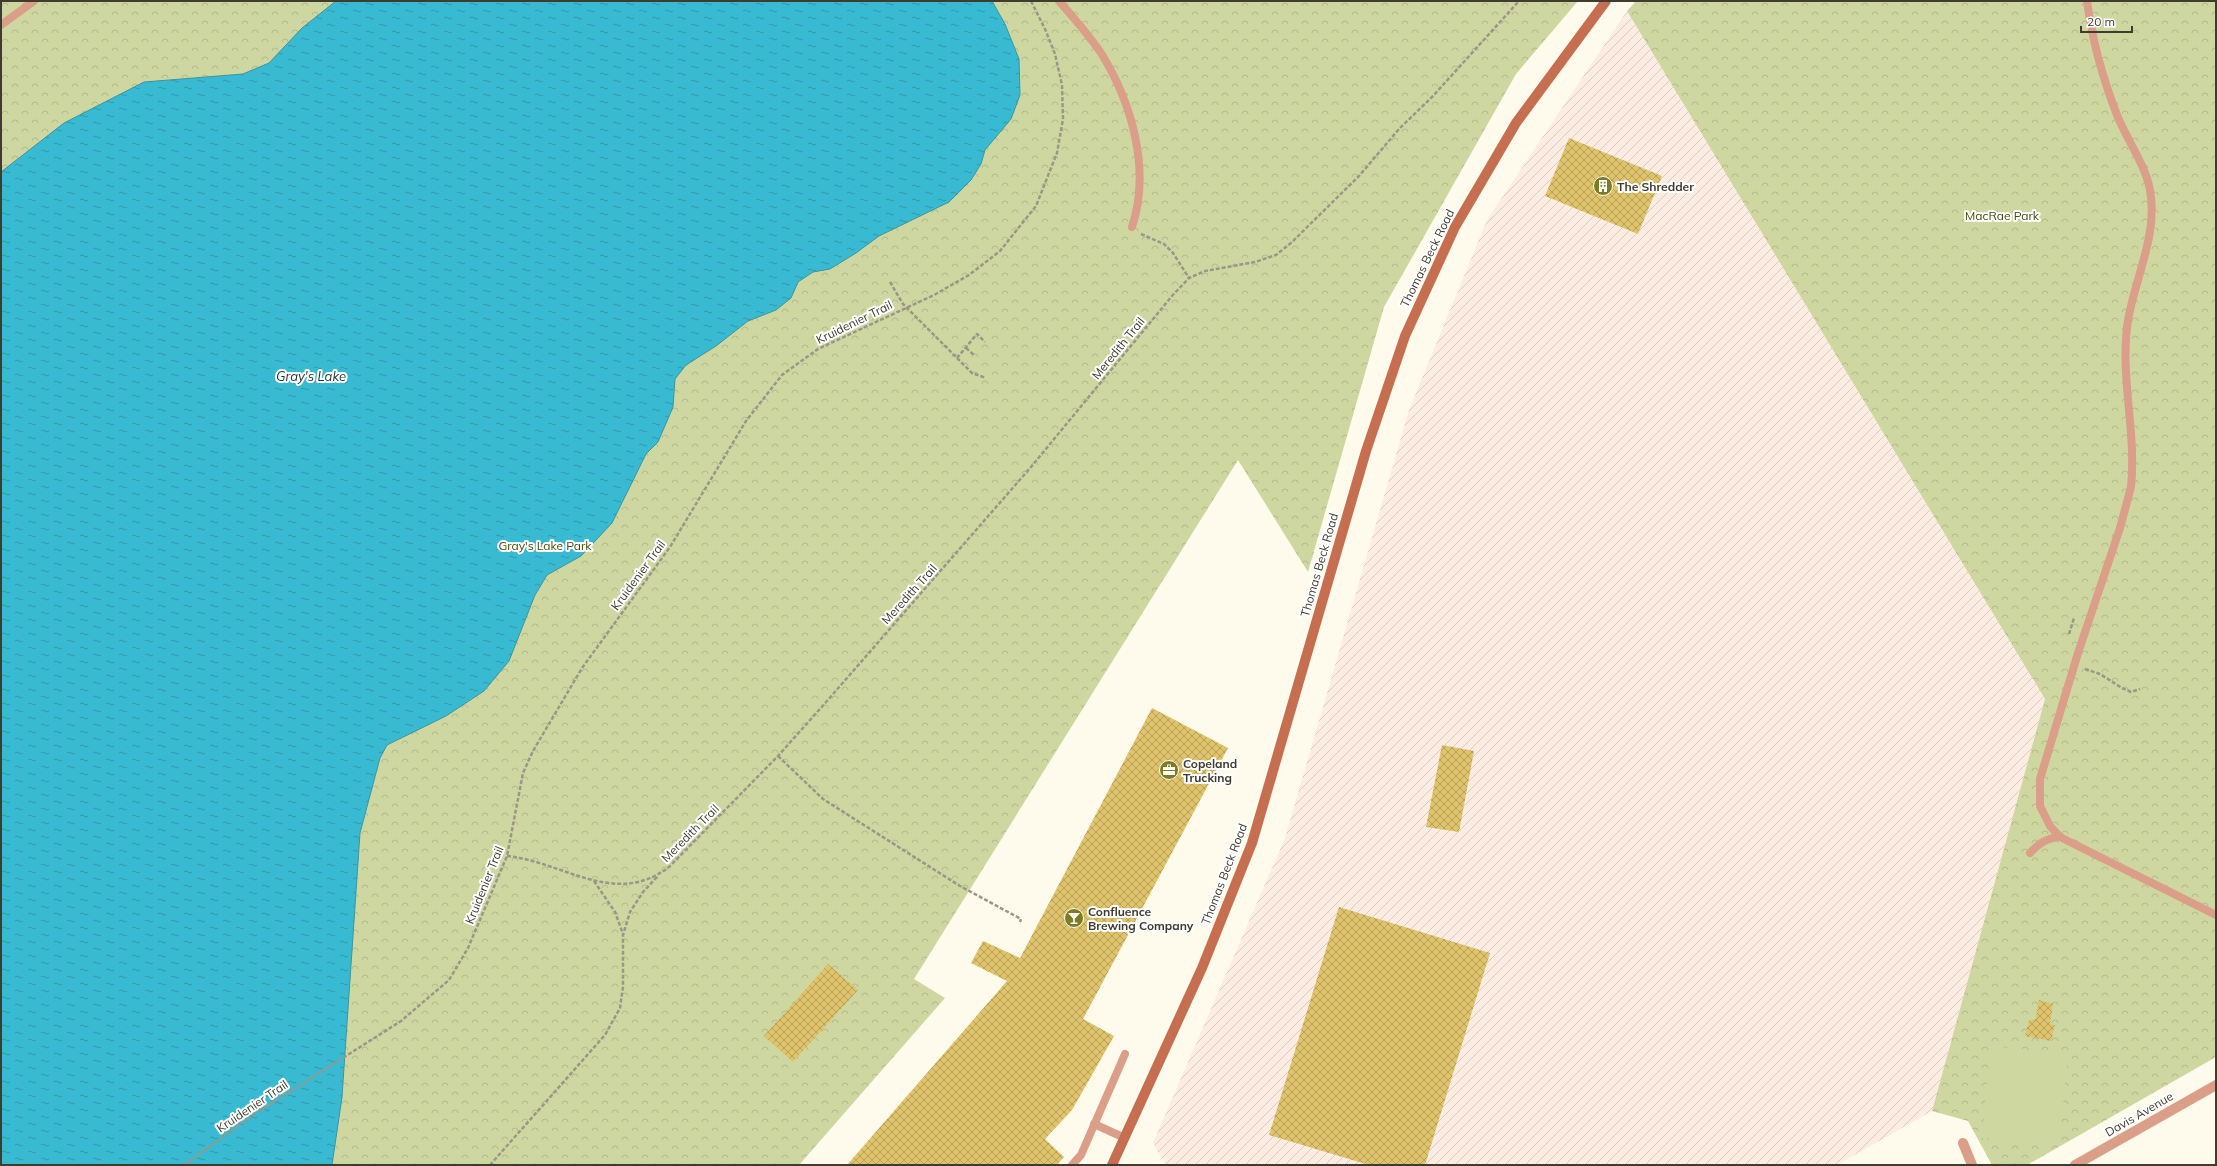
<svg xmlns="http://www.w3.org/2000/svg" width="2217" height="1166" viewBox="0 0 2217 1166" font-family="Mulish,sans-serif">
<defs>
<pattern id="industrial-furrows" width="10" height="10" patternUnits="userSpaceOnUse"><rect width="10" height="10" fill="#fdece1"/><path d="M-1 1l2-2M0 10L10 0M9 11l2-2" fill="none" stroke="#dacbc1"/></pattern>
<pattern id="park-crowns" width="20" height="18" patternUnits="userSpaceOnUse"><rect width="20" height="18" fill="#cfd7a1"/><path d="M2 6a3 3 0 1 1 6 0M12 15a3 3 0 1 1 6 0" fill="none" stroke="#b3b98b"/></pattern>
<pattern id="water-ripples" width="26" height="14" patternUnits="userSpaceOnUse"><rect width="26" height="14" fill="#38bbd2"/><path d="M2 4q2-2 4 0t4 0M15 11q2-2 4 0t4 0" fill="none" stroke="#3199ab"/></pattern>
<pattern id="building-cross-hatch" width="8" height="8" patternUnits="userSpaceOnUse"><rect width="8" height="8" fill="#e0c46b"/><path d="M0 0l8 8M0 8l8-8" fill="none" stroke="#b7a058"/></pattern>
</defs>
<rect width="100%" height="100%" fill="#fefaec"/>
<path fill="url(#industrial-furrows)" d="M1627 11 2045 699 1932 1111 1837 1165H1166L1153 1143 1285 838 1409 410 1487 220Z"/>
<g fill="url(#park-crowns)">
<path d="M1 1H1578L1516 74 1384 307 1308 572 1238 460 914 979 945 998 799 1165H1Z"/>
<path d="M1636 1H2216V1057L2027 1165H1992L1968 1121 1932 1111 2045 699 1627 11Z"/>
</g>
<path fill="#cfd7a1" d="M1991 1046 2068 1054 2059 1145 1982 1138Z"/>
<path fill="url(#water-ripples)" stroke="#3a95a1" d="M336 1H992L1005 24 1019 59 1020 95 1011 119 985 150 981 164 971 180 949 202 879 236 856 253 830 269 813 272 798 282 791 298 776 310 748 321 716 346 686 365 675 379 673 407 658 442 646 454 612 523 581 556 547 575 535 595 509 661 484 691 446 716 387 745 380 758 360 833 342 1097 332 1165H1V172L64 123 144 82 243 74 269 63 302 28Z"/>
<g fill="url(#building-cross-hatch)">
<path d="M1569 138 1662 176 1638 234 1545 196Z"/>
<path d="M1152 708 1228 748 1083 1019 1114 1036 1072 1110 1045 1139 1064 1157 1057 1165H847L1007 981 971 963 983 941 1020 958Z"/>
<path d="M1442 745 1474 751 1459 832 1426 827Z"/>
<path d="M1339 907 1490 953 1425 1165H1369L1269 1135Z"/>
<path d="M828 964 858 990 793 1062 764 1036Z"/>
<path d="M2039 1000 2053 1004 2050 1024 2055 1025 2051 1041 2025 1036 2029 1020 2035 1021Z"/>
</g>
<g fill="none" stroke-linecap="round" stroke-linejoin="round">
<g stroke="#9a9688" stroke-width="2.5" stroke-dasharray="4 2" stroke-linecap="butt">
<path d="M1141 234 1164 244 1173 253 1189 278"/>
<path d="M890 282 903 304 972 373 986 378"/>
<path d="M966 348 974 355"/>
<path d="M957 358 977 334 985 342"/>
<path d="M2069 634 2074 618"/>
<path d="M2085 669 2100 674 2122 688 2131 692 2140 689"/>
<path d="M778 756 823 799 960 886 1021 919 1020 922"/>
<path d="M507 856C564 862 615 908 669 867L778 756 827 701 1031 467 1172 296 1189 278 1205 271 1255 262 1276 255 1292 242 1359 176 1399 129 1433 96 1519 1"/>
<path d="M594 881 615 912 623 934"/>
<path d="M184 1165 253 1115 401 1021 449 980 468 948 507 856 523 773 533 751 582 668 670 547 746 421 782 375 818 349 934 295 969 275 1000 251 1036 206 1057 153 1063 119 1062 85 1055 54 1045 29 1031 1"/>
<path d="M490 1165 605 1035 620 1008 623 987V935L630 912 643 892 657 877"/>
</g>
<g stroke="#da9e89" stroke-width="8">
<path d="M1059 1C1073 17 1089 35 1101 53 1132 103 1151 170 1132 227"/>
<path d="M2087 1C2092 39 2103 79 2117 115 2127 140 2145 164 2150 190 2158 232 2137 274 2129 315 2118 371 2137 430 2131 487L2120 528 2078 653 2040 779V806L2050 826 2060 837 2216 915"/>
<path d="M1 25 34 1"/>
<path d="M2030 853C2039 843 2047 838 2060 837"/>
<path d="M1094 1124 1125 1138"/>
<path d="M1072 1165 1081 1155 1125 1054"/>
</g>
<g stroke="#da9e89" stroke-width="10">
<path d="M1963 1143 1972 1165"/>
<path d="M2075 1165 2216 1085"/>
</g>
<path stroke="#c56e50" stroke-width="10" d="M1112 1165 1202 968 1252 843 1366 451 1405 336 1455 227 1516 123 1606 1"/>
</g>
<defs>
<symbol id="building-disc" viewBox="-11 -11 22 22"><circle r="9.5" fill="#7d7c24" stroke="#fff"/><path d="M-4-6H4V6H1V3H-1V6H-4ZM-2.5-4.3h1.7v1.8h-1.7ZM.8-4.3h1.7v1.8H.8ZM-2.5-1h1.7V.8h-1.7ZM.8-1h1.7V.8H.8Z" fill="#fff"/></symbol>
<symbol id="office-disc" viewBox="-11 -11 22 22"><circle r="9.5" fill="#7d7c24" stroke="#fff"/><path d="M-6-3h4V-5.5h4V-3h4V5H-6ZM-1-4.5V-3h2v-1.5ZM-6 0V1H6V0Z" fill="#fff"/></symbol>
<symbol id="bar-disc" viewBox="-11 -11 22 22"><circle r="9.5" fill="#7d7c24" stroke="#fff"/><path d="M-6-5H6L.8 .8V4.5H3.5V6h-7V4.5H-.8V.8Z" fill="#fff"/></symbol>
</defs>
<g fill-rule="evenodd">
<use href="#building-disc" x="1592" y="175" width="22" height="22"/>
<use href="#office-disc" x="1158" y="759" width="22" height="22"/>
<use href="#bar-disc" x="1063" y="907" width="22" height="22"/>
</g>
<g text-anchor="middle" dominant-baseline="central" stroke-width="4" stroke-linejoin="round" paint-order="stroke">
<g font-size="12" font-weight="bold" fill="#3f3b2e" stroke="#fff" text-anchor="start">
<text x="1617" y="186">The Shredder</text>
<text x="1183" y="763">Copeland<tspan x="1183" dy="14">Trucking</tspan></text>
<text x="1088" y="911">Confluence<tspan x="1088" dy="14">Brewing Company</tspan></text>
</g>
<g font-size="12" fill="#464c07" stroke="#fff">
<text x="2002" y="215">MacRae Park</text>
<text x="545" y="545">Gray's Lake Park</text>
</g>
<g font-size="12" fill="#3f3b2e" stroke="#fff">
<text transform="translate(1427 258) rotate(-64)">Thomas Beck Road</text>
<text transform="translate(854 322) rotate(-26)">Kruidenier Trail</text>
<text transform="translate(1118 348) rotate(-51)">Meredith Trail</text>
<text transform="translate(1319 565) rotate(-74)">Thomas Beck Road</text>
<text transform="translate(638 575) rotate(-54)">Kruidenier Trail</text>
<text transform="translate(909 594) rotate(-48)">Meredith Trail</text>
<text transform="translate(690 833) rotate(-45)">Meredith Trail</text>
<text transform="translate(1224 874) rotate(-69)">Thomas Beck Road</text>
<text transform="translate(484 885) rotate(-68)">Kruidenier Trail</text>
<text transform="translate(252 1106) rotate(-34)">Kruidenier Trail</text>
<text transform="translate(2139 1114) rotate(-30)">Davis Avenue</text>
</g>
<g font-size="13" font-style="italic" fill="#1c3136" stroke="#fff">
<text x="311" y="376">Gray's Lake</text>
</g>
</g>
<rect width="2217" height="1166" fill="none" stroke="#3f3b2e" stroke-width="4"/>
<path d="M2081 26v6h51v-6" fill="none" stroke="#3f3b2e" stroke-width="2"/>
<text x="2087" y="26" font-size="12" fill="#3f3b2e" stroke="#ffffff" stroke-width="3" paint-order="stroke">20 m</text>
</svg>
